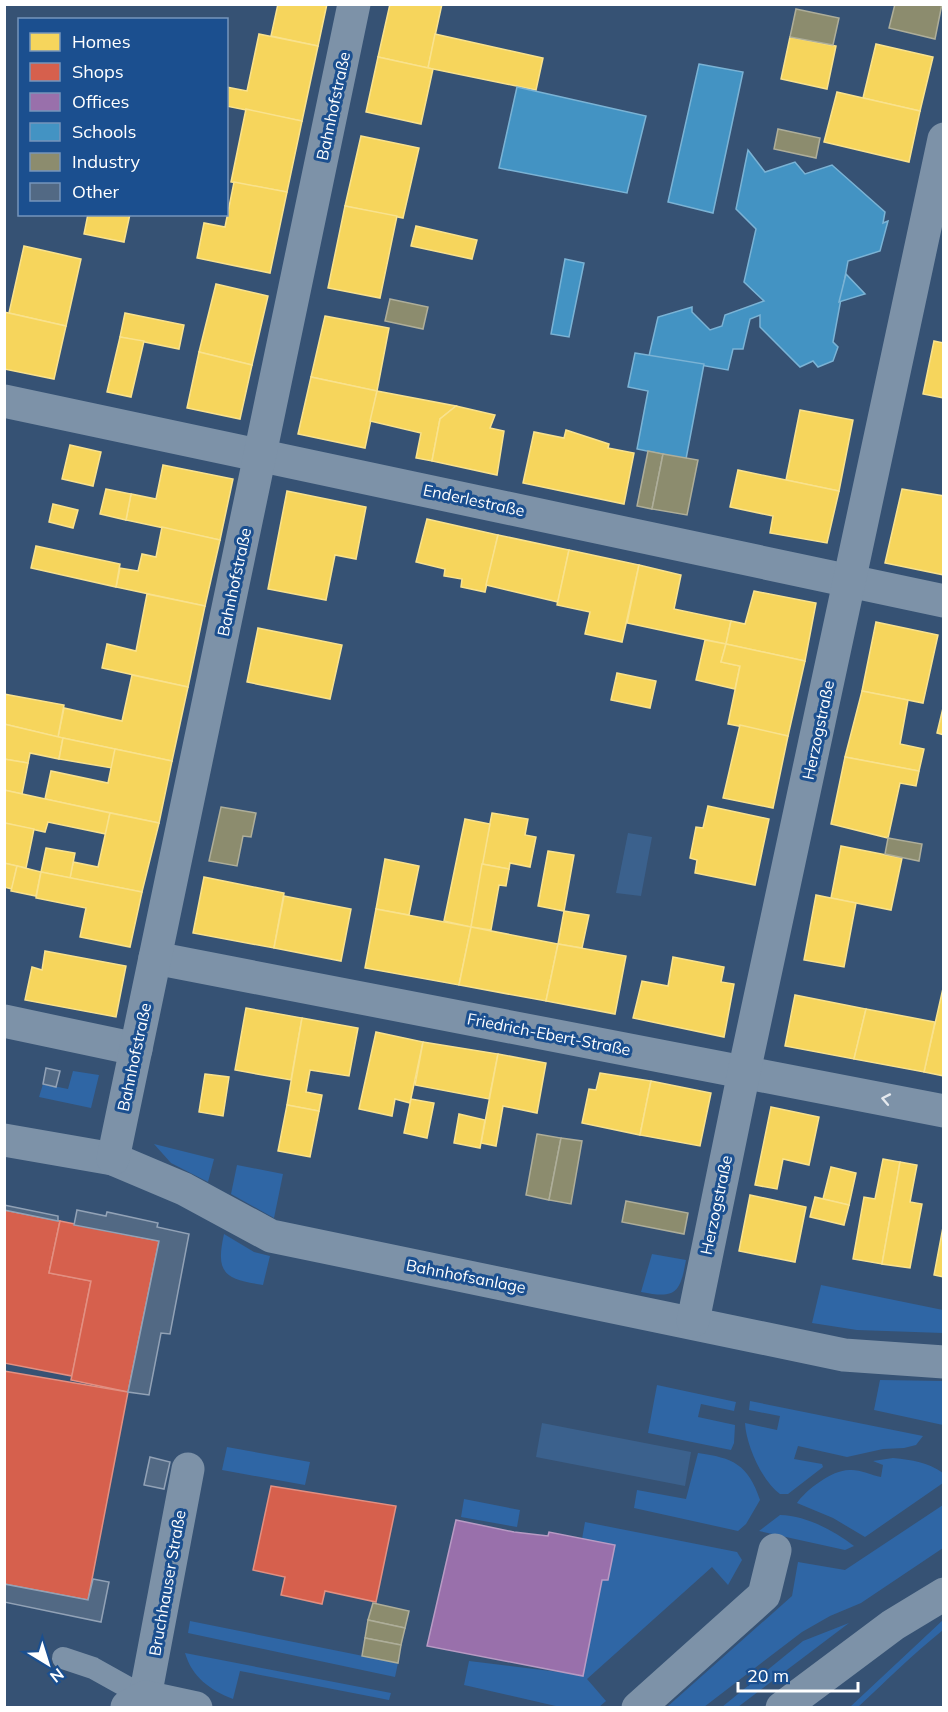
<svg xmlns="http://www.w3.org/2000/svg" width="948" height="1712" viewBox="0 0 948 1712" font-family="Mulish,sans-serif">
<rect width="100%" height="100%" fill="#365274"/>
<g fill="#2f66a5">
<path d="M73 1071 99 1075 91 1108 39 1097 43 1084 68 1089Z"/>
<path d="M154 1144 214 1159 208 1182 171 1163Z"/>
<path d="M237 1165 283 1174 274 1218 231 1194Z"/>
<path d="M224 1234 254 1252 270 1256 263 1285C225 1279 215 1274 224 1234Z"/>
<path d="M652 1254 686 1260C680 1293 676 1299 641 1292Z"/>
<path d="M821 1285 943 1310V1333L857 1330 812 1323Z"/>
<path d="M880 1380 943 1381V1425L874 1410Z"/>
<path d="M657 1385 736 1402 734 1411 701 1404 698 1417 735 1425 734 1443 731 1450 648 1433Z"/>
<path d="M750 1401 923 1436 916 1445 904 1448 883 1449 847 1457 798 1446 794 1459 822 1464 823 1467 788 1494H780C762 1481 746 1445 745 1423L777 1430 780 1416 749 1410Z"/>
<path d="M227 1447 310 1462 305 1485 222 1470Z"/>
<path d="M698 1453C733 1458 748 1464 760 1500L746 1524 738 1531 634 1508 637 1490 686 1499Z"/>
<path d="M893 1458C913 1460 927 1462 943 1473V1483L865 1537 833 1518 797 1503C806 1490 832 1470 849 1470 859 1469 871 1475 881 1477L883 1465 873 1461Z"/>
<path d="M464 1499 520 1510 517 1527 461 1517Z"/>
<path d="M943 1505V1548L940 1550 861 1603 830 1616 802 1632 704 1707H667L792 1596 798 1562 845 1570Z"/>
<path d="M780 1515C807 1516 833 1530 854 1546L845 1550 759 1531Z"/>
<path d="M585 1522 737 1552 742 1560 728 1585 712 1567 587 1679 606 1701 599 1707H560L464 1685 469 1661 583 1675 602 1580H608L614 1545 582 1539Z"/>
<path d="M943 1620V1630C913 1654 886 1681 858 1707H850Z"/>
<path d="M190 1621 398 1663 395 1677 188 1633Z"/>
<path d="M849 1623 738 1707H722L803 1641Z"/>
<path d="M185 1653 391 1693 389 1700 240 1671 233 1699C210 1690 192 1677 185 1653Z"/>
</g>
<g fill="#3b618d">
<path d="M628 833 652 837 641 896 616 893Z"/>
<path d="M542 1423 691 1452 685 1486 536 1457Z"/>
</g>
<g fill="#f6d55c" stroke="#f9e28d" stroke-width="1.5">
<path d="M278 4H327L318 46 271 36Z"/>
<path d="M390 4H442L428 68 378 57Z"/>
<path d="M259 34 318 46 302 121 226 106V87L247 91Z"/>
<path d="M435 34 543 58 536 90 428 68Z"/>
<path d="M790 37 836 46 827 89 781 79Z"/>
<path d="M876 44 933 57 920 111 863 98Z"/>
<path d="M378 57 433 69 421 124 366 112Z"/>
<path d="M837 92 920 111 909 162 824 142Z"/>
<path d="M246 109 302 121 287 192 231 182Z"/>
<path d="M361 136 419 148 403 218 345 206Z"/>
<path d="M234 182 287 192 270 273 197 258 204 223 225 227Z"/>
<path d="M345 206 397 216 380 298 328 288Z"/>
<path d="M88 214H130L124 242 84 234Z"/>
<path d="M416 226 477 240 472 259 411 246Z"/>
<path d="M24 246 81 259 66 326 9 313Z"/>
<path d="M216 284 268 296 252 365 199 352Z"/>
<path d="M4 312 66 326 54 379 4 369Z"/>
<path d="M125 313 184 325 179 349 120 337Z"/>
<path d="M325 316 389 328 377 391 311 377Z"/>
<path d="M120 337 144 341 131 397 107 392Z"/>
<path d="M934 341 944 343V398L923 394Z"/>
<path d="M199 352 252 365 240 419 187 408Z"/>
<path d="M311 377 377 391 365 448 298 434Z"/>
<path d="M377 391 456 406 440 419 432 461 416 458 421 433 370 421Z"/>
<path d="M456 406 495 415 490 428 504 431 497 475 432 461 440 419Z"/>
<path d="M800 410 853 420 839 491 786 480Z"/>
<path d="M566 430 609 444 608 448 634 453 624 504 523 483 534 432 564 438Z"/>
<path d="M70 445 101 452 93 486 62 479Z"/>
<path d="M163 465 233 479 220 540 126 520 131 494 156 499Z"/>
<path d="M738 470 839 491 827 543 770 533 773 516 730 507Z"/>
<path d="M106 489 131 494 126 520 100 514Z"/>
<path d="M902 489 944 496V575L885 563Z"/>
<path d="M287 491 366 507 356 559 335 555 326 600 268 589Z"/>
<path d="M53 504 78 510 73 528 49 522Z"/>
<path d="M427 519 498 535 485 592 461 587 462 579 444 576 445 569 416 562Z"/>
<path d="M162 527 220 540 205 606 116 587 120 568 138 571 142 554 156 557Z"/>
<path d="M498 535 569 550 558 602 486 585Z"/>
<path d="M36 546 120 564 116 587 31 568Z"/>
<path d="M569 550 639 565 622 642 585 634 590 612 557 605Z"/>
<path d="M639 565 681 575 674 609 731 621 726 644 627 623Z"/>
<path d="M754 591 816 603 805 661 726 644 731 621 745 624Z"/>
<path d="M147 594 205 606 188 687 102 668 107 644 136 651Z"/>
<path d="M876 622 938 635 923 703 862 691Z"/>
<path d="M258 628 342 645 330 699 247 682Z"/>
<path d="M705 640 726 644 721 662 740 666 735 689 696 680Z"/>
<path d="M726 644 805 661 788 736 728 724 740 666 721 662Z"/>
<path d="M617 673 656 681 650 708 611 700Z"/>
<path d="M132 675 188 687 172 761 58 737 64 708 122 721Z"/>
<path d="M862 691 908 700 900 744 924 749 919 771 845 757Z"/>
<path d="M4 694 64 705 58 737 4 724Z"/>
<path d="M943 708H944V735L937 733Z"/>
<path d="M4 724 63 738 59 759 30 753 28 763 4 759Z"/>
<path d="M740 725 788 736 773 808 723 798Z"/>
<path d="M63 738 115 749 112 768 59 759Z"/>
<path d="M115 749 172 761 159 823 45 799 51 771 108 783Z"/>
<path d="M845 757 919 771 916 786 900 783 888 838 831 824Z"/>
<path d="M4 759 28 763 22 794 4 790Z"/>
<path d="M4 790 110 813 106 834 48 822 45 832 4 823Z"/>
<path d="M708 806 769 819 755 885 695 873 697 860 690 858 696 827 703 828Z"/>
<path d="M110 813 159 823 142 892 70 878 73 862 98 867Z"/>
<path d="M492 813 528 819 525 835 536 837 530 867 510 863 509 869 482 864Z"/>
<path d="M465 819 490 824 471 927 444 921Z"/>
<path d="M5 823 34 829 26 868 4 863Z"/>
<path d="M841 846 902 858 891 910 831 898Z"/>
<path d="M46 848 75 853 70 878 41 872Z"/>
<path d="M548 851 574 855 564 911 538 906Z"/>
<path d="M385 859 419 866 409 915 376 909Z"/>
<path d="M4 863 17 866 12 889 4 887Z"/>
<path d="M482 864 509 869 506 886 499 885 491 930 471 927Z"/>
<path d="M17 866 41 872 36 896 11 891Z"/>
<path d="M41 872 142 892 130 947 80 937 86 908 36 898Z"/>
<path d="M204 877 284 893 274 948 193 933Z"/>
<path d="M816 895 856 903 844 967 804 960Z"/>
<path d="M284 896 351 909 341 961 274 948Z"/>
<path d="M376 909 471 927 459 985 365 968Z"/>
<path d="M564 911 589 915 582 948 558 944Z"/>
<path d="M471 927 558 944 546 1001 459 985Z"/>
<path d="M558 944 626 956 615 1014 546 1001Z"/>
<path d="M45 951 126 966 116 1017 25 1000 32 967 42 970Z"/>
<path d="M673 957 724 967 721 982 734 984 724 1037 633 1018 642 981 668 986Z"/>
<path d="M944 984V1076L924 1072Z"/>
<path d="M795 995 866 1009 854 1059 785 1046Z"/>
<path d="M246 1008 302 1018 291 1080 235 1070Z"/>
<path d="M866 1009 935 1022 924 1072 854 1059Z"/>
<path d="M302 1018 358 1028 349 1076 310 1070 306 1092 322 1095 319 1111 287 1105Z"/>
<path d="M376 1032 423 1042 410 1103 395 1099 392 1116 359 1109Z"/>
<path d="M423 1042 498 1054 489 1099 415 1085Z"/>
<path d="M498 1054 546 1063 537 1113 503 1106 496 1146 481 1143Z"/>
<path d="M600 1073 651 1081 640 1135 582 1123 589 1089 596 1090Z"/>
<path d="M205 1074 229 1077 223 1116 199 1112Z"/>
<path d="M651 1081 711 1093 700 1146 640 1135Z"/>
<path d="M411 1099 434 1103 427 1138 404 1133Z"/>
<path d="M287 1105 319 1111 310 1157 278 1151Z"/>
<path d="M771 1107 819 1117 809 1165 783 1159 777 1189 755 1185Z"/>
<path d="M459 1114 485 1120 480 1148 454 1143Z"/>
<path d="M883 1159 900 1162 882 1264 853 1259 864 1197 875 1199Z"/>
<path d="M900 1162 917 1165 910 1202 922 1204 910 1268 882 1264Z"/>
<path d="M831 1167 856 1173 849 1205 823 1199Z"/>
<path d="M750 1195 806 1207 795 1262 739 1251Z"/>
<path d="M815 1197 849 1205 844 1225 810 1217Z"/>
<path d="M944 1222V1277L934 1275Z"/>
</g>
<g fill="#d6604d" stroke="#e29082" stroke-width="1.5">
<path d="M4 1210 60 1221 49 1273 91 1281 72 1376 4 1363Z"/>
<path d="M60 1221 159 1241 128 1392 71 1380 91 1281 49 1273Z"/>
<path d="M4 1371 128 1392 88 1600 4 1584Z"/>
<path d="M271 1486 396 1506 376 1602 325 1591 322 1604 281 1595 285 1577 253 1570Z"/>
</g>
<path fill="#9970ab" stroke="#b89bc4" stroke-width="1.5" d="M456 1520 514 1532 548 1536 549 1532 615 1545 608 1580H602L583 1676 427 1646Z"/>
<g fill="#4393c3" stroke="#7bb3d5" stroke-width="1.5">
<path d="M699 64 743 72 713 213 668 202Z"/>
<path d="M517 87 646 116 627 193 499 168Z"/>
<path d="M748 150 765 172 795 162 805 174 832 165 885 212 883 223 888 221 880 251 848 261 833 342 838 347 833 361 818 367 813 361 800 367 760 327V315L750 319 743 349H733L728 370 649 356 658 317 692 307V312L710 330 722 326 725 315 764 301 744 282 756 229 736 209Z"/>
<path d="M565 259 584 263 569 337 551 334Z"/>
<path d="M846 274 865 294 839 302Z"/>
<path d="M635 353 704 364 686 459 637 449 648 391 628 387Z"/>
</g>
<g fill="#8c8c6e" stroke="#aeae9a" stroke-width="1.5">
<path d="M895 4H942L935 39 889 28Z"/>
<path d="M796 9 839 18 833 45 790 37Z"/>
<path d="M778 129 820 138 816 158 774 149Z"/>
<path d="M390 299 428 307 423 329 385 321Z"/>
<path d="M648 451 663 454 652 509 637 506Z"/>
<path d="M663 454 698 460 687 515 652 509Z"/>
<path d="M221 807 256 813 251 837 243 836 237 866 209 861Z"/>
<path d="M888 838 922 844 919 861 885 854Z"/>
<path d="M537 1134 561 1138 549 1200 526 1195Z"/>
<path d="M561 1138 582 1141 571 1204 549 1200Z"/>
<path d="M626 1201 688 1213 684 1234 622 1222Z"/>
<path d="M373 1603 409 1611 405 1628 368 1620Z"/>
<path d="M368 1620 405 1628 401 1645 365 1638Z"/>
<path d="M365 1638 401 1645 398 1663 362 1656Z"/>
</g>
<g fill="#526984" stroke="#92a2b6" stroke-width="1.5">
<path d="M46 1068 60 1071 56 1087 43 1084Z"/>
<path d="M4 1205 58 1216V1221L4 1210Z"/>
<path d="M77 1210 106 1216 107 1212 158 1223 157 1227 189 1234 170 1334 161 1333 149 1395 128 1392 159 1241 74 1225Z"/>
<path d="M150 1457 170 1462 164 1489 144 1485Z"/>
<path d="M93 1579 109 1582 101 1622 4 1602V1584L88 1600Z"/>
</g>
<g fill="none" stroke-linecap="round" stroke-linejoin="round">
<path stroke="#7d92a8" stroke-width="22" d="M63 1658 93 1668 145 1697"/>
<g stroke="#7d92a8" stroke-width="33">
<path d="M4 401 944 601"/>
<path d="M155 958 944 1111"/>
<path d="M4 1021 136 1049"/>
<path d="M4 1140 113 1159 184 1189 271 1236 844 1355 944 1362"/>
<path d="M113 1159 354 4"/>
<path d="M693 1321 744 1072 944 139"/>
<path d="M145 1697 188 1469"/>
<path d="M127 1707 145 1697 196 1708"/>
<path d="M638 1708 764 1595 775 1550"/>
</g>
<path stroke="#7d92a8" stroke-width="33" d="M782 1708 893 1625 944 1594"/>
</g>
<defs><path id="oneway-chevron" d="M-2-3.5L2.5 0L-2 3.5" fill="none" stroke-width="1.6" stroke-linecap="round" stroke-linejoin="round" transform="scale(1.5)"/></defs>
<use stroke="#e5e9ee" href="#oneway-chevron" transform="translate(886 1099) rotate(-169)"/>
<g text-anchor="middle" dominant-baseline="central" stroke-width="6" stroke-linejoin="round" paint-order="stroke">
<g font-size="16" fill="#fff" stroke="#1b4f8f">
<text transform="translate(333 106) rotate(-78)">Bahnhofstraße</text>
<text transform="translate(474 500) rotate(12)">Enderlestraße</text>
<text transform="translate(234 582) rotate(-78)">Bahnhofstraße</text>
<text transform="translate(818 730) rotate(-78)">Herzogstraße</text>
<text transform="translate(549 1034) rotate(11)">Friedrich-Ebert-Straße</text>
<text transform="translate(134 1057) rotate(-78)">Bahnhofstraße</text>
<text transform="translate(716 1205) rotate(-78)">Herzogstraße</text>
<text transform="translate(466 1276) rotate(11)">Bahnhofsanlage</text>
<text transform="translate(167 1583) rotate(-80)">Bruchhauser Straße</text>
</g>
</g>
<rect width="948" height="1712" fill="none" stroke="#ffffff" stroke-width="12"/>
<rect x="18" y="18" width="210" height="198" fill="#1b4f8f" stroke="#7695bc" stroke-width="1.5"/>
<rect x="30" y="33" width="30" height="18" fill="#f6d55c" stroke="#7695bc" stroke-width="1.5"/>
<text x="72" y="48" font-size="18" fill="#ffffff">Homes</text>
<rect x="30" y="63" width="30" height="18" fill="#d6604d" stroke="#7695bc" stroke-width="1.5"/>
<text x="72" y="78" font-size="18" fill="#ffffff">Shops</text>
<rect x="30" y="93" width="30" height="18" fill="#9970ab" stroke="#7695bc" stroke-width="1.5"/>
<text x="72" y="108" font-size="18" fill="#ffffff">Offices</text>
<rect x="30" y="123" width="30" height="18" fill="#4393c3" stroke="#7695bc" stroke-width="1.5"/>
<text x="72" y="138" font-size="18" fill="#ffffff">Schools</text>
<rect x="30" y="153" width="30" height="18" fill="#8c8c6e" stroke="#7695bc" stroke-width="1.5"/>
<text x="72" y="168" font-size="18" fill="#ffffff">Industry</text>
<rect x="30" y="183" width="30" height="18" fill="#526984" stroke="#7695bc" stroke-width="1.5"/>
<text x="72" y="198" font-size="18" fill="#ffffff">Other</text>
<g transform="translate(48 1664) rotate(142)" stroke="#1b4f8f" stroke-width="4.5" paint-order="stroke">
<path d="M0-4.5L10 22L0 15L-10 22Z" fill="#ffffff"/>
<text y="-9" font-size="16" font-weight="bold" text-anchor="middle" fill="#ffffff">N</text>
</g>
<path d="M738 1682v9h120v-9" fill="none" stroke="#ffffff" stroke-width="3"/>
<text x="747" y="1682" font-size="18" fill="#ffffff" stroke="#1b4f8f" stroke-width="4.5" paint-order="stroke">20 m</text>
</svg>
